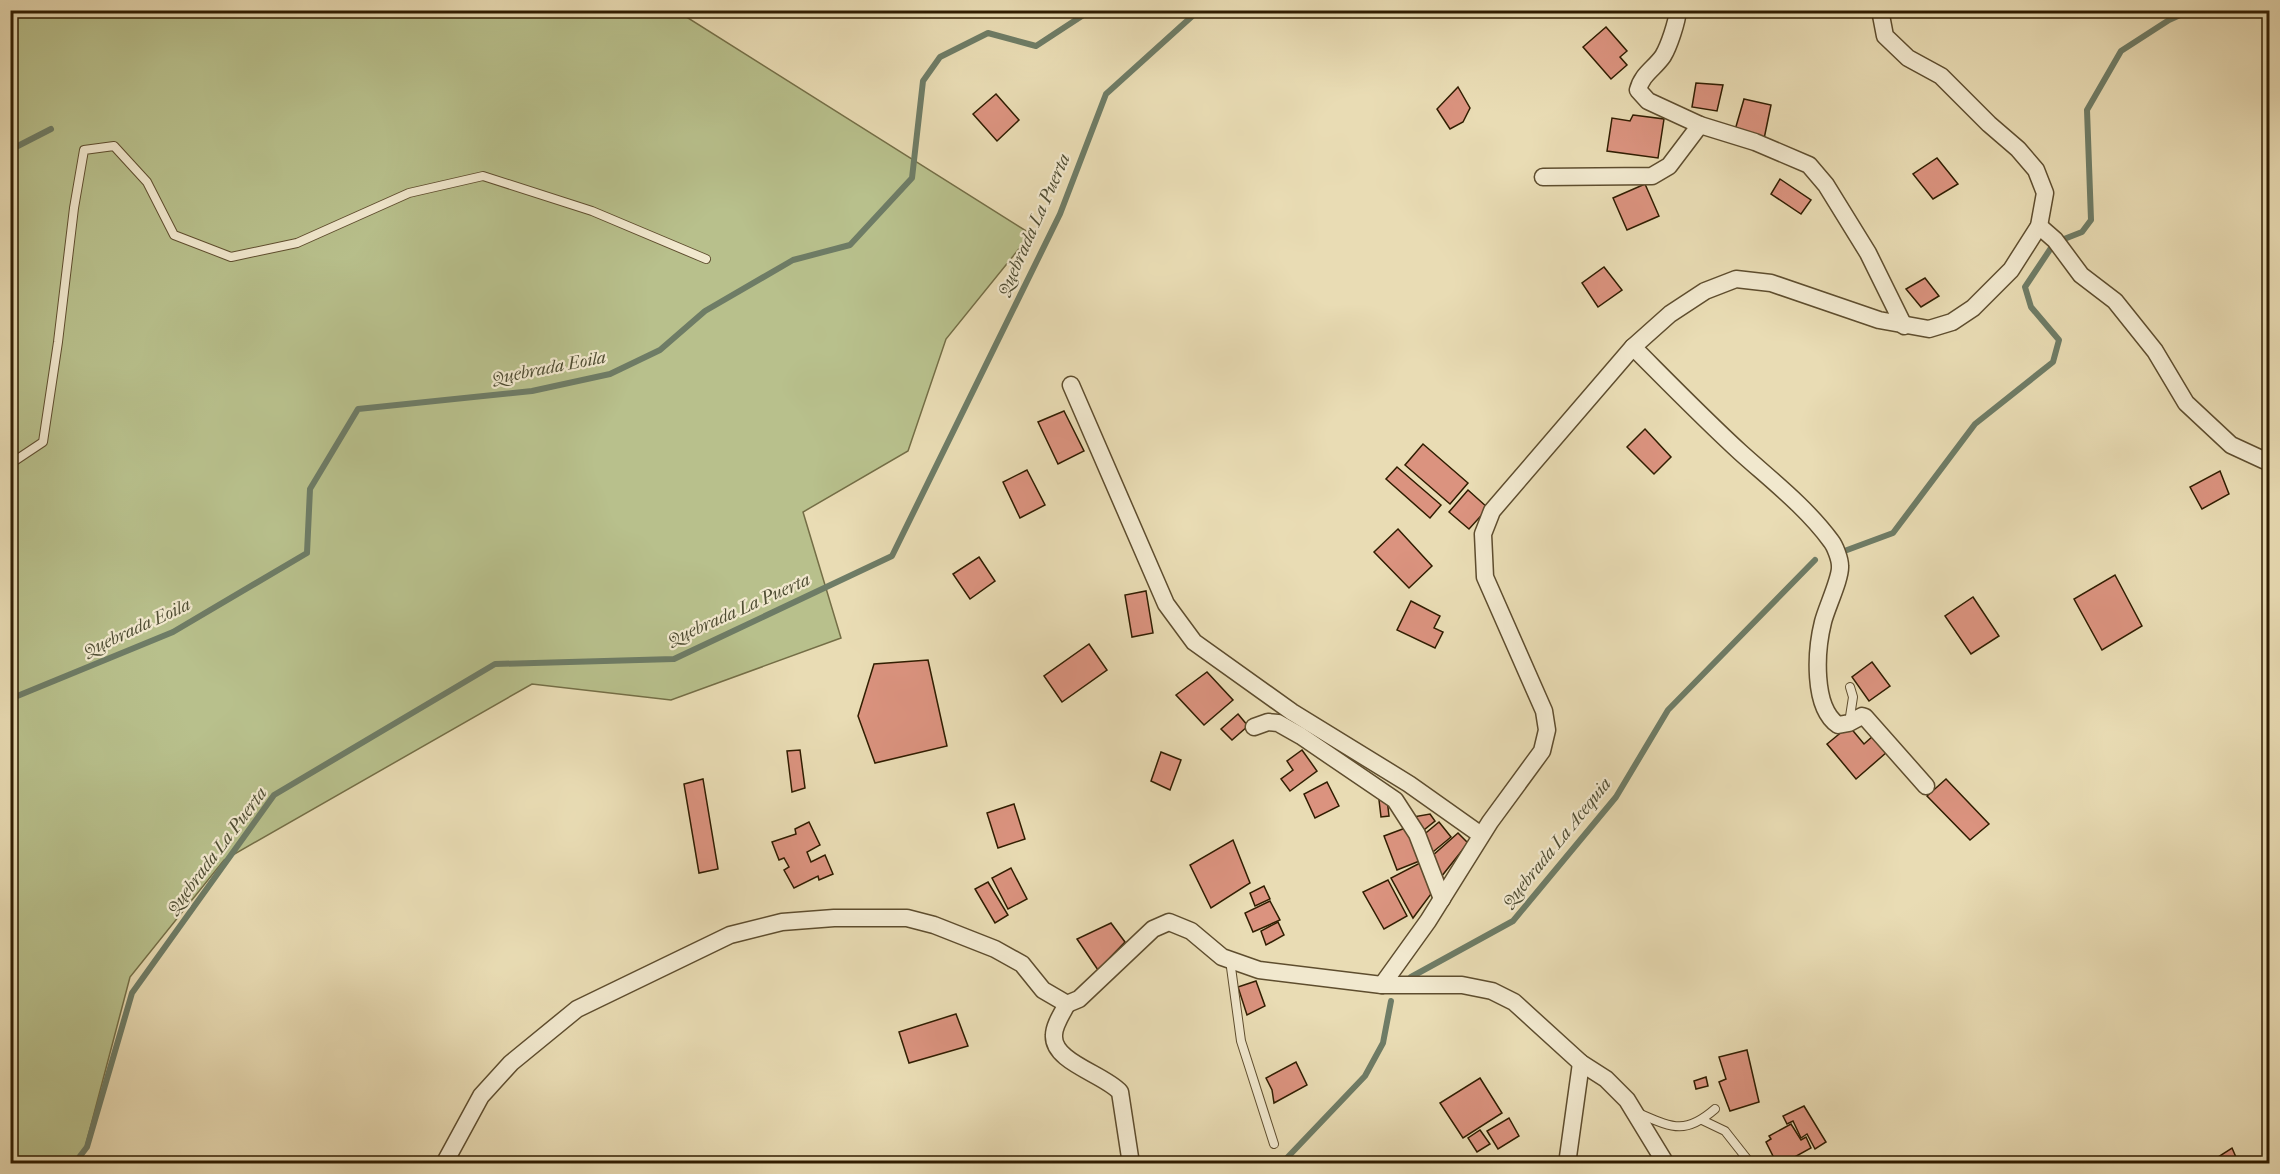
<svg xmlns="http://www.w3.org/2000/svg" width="2280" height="1174" viewBox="0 0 2280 1174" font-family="'IM FELL French Canon',serif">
<rect width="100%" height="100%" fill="#e9dcb4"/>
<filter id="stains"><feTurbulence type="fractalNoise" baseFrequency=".00333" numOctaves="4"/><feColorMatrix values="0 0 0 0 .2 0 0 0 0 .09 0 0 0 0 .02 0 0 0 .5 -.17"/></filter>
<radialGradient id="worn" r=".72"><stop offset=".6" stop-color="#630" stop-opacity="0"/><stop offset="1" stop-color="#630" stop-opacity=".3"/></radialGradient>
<path fill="#b8c08c" stroke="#746e46" stroke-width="1.5" d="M10 11H677L1031 234 946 339 908 451 803 512 841 638 671 700 532 684 224 860 130 977 81 1163H11Z"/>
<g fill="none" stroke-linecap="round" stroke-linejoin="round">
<g stroke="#6e7c66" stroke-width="6">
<path d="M10 150 51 129"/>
<path d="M2059 241 2082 232 2091 220 2087 110 2121 51 2169 20 2191 10"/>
<path d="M1839 553 1893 533 1975 424 2053 362 2059 340 2031 307 2025 287 2053 245"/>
<path d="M10 699 173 632 307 553 310 489 358 409 532 391 610 374 660 350 705 311 793 260 850 245 912 178 923 81 940 57 988 33 1036 46 1091 10"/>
<path d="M1411 977 1513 921 1616 797 1668 710 1815 560"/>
<path d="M74 1164 87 1147 132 993 274 795 495 664 674 659 892 556 1060 214 1106 94 1199 10"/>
<path d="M1278 1164 1284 1161 1365 1076 1383 1043 1391 1001"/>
</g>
</g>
<g fill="#db937f" stroke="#301d01" stroke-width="1.5">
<path d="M1606 27 1627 51 1620 57 1627 65 1611 79 1583 47Z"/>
<path d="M1696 83 1723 85 1717 111 1692 107Z"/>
<path d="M1458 87 1470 108 1463 122 1450 129 1437 109Z"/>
<path d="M996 94 1019 120 997 141 973 114Z"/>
<path d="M1744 99 1771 105 1764 139 1735 130Z"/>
<path d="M1633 115 1664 119 1658 158 1607 151 1612 118 1630 121Z"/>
<path d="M1937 158 1958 184 1933 199 1913 174Z"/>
<path d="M1780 179 1811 200 1801 214 1771 194Z"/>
<path d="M1645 184 1659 216 1627 230 1613 198Z"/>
<path d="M1604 267 1622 290 1598 307 1582 283Z"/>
<path d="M1925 278 1939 296 1921 307 1906 289Z"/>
<path d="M1064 411 1084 451 1058 464 1038 422Z"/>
<path d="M1645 429 1671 457 1654 474 1627 447Z"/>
<path d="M1423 444 1468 483 1450 504 1405 465Z"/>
<path d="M1397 467 1441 505 1430 518 1386 479Z"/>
<path d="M1027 470 1045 505 1020 518 1003 482Z"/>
<path d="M2220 471 2229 494 2202 509 2190 487Z"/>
<path d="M1468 490 1488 508 1469 529 1449 512Z"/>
<path d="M1398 529 1432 566 1409 588 1374 552Z"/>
<path d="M979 557 995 581 970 599 953 574Z"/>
<path d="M2115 575 2142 626 2102 650 2074 599Z"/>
<path d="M1146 591 1153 633 1132 637 1125 595Z"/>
<path d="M1973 597 1999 636 1971 654 1945 616Z"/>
<path d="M1411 601 1440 616 1434 628 1443 632 1435 648 1397 630Z"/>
<path d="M1089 644 1107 670 1062 702 1044 676Z"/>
<path d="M928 660 947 746 875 763 858 716 874 664Z"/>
<path d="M1872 662 1890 686 1869 701 1852 677Z"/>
<path d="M1207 672 1233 700 1204 725 1176 695Z"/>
<path d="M1238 714 1248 726 1232 740 1221 729Z"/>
<path d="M1849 726 1864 744 1873 736 1887 752 1856 779 1827 744Z"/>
<path d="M800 750 805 788 792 792 787 751Z"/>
<path d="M1302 750 1317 771 1290 791 1281 779 1293 770 1287 761Z"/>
<path d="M1161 752 1181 760 1170 790 1151 781Z"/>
<path d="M703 779 718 869 699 873 684 784Z"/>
<path d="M1946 779 1989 824 1970 840 1927 796Z"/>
<path d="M1327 782 1339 806 1315 818 1304 794Z"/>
<path d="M1387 799 1389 816 1381 817 1379 800Z"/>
<path d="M1014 804 1025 839 998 848 987 813Z"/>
<path d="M1430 814 1435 821 1420 833 1413 817Z"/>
<path d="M809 822 820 845 807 852 811 862 825 855 833 874 819 880 818 876 794 888 784 870 789 867 784 858 779 860 772 842 796 834 795 829Z"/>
<path d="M1439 822 1451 837 1428 856 1421 837Z"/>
<path d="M1408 827 1422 860 1397 870 1384 836Z"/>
<path d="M1458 833 1468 843 1441 877 1431 857Z"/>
<path d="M1233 840 1250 883 1211 908 1190 865Z"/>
<path d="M1420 863 1434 890 1413 918 1391 878Z"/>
<path d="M1011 868 1027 899 1008 909 992 878Z"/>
<path d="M1388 880 1407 916 1384 929 1363 892Z"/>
<path d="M988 882 1008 915 995 923 975 889Z"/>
<path d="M1264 886 1270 899 1255 906 1250 893Z"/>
<path d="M1270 901 1280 920 1253 932 1245 913Z"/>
<path d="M1278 922 1284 935 1266 945 1261 931Z"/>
<path d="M1111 923 1125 942 1098 970 1077 939Z"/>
<path d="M1256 981 1265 1006 1247 1015 1238 987Z"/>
<path d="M956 1014 968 1046 909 1063 899 1032Z"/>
<path d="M1747 1050 1759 1102 1730 1111 1719 1082 1726 1079 1719 1057Z"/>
<path d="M1296 1062 1307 1085 1274 1103 1272 1090 1266 1078Z"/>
<path d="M1706 1077 1708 1086 1696 1089 1694 1081Z"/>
<path d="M1480 1078 1502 1113 1463 1138 1440 1103Z"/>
<path d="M1804 1106 1826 1142 1815 1149 1807 1134 1801 1138 1793 1121 1787 1124 1783 1116Z"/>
<path d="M1509 1118 1519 1136 1498 1149 1487 1131Z"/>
<path d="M1791 1124 1801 1140 1806 1137 1811 1148 1782 1164 1779 1158 1775 1160 1766 1142 1771 1139 1769 1136Z"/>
<path d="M1480 1130 1490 1144 1477 1152 1468 1138Z"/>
<path d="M2232 1148 2239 1164H2221L2218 1157Z"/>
</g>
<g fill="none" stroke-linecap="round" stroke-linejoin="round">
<defs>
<g id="service">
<path d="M10 464 43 442 58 342 74 208 84 150 114 146 147 182 174 235 231 257 297 243 409 193 483 176 592 211 706 259"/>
<path d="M1849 723 1853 697 1850 687"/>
<path d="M1230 960 1241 1041 1274 1144"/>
<path d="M1636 1112C1671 1127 1684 1136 1715 1109"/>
<path d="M1702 1120 1725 1131 1751 1164"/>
</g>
<g id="minor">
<path d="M1678 10C1677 22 1669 46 1663 56 1654 69 1642 74 1638 90L1648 101 1700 125 1755 142 1809 165 1826 185 1868 253 1904 326"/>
<path d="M1543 177 1652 176 1669 166 1700 125"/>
<path d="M2039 226 2055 240 2081 275 2115 301 2155 351 2186 403 2231 445 2270 463"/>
<path d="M1633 347C1668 382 1703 418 1740 452 1771 480 1806 507 1831 541 1835 546 1840 559 1840 566 1841 578 1826 609 1823 622 1816 650 1812 707 1838 725L1849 723 1862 716 1865 717 1926 786"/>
<path d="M1071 385 1166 604 1194 642 1292 712 1409 784 1481 835"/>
<path d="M1254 727 1268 722 1278 723 1301 736 1395 800 1417 834 1442 899"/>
<path d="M1382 985 1428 921 1490 822 1542 751 1547 730 1544 711 1485 577 1483 534 1492 511 1633 347 1670 314 1705 291 1736 279 1771 283 1879 320 1929 329 1952 322 1973 308 2011 270 2039 226 2045 193 2036 170 2018 149 1989 124 1941 76 1908 58 1885 36 1880 10"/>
<path d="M1067 1004C1063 1012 1054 1025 1054 1035 1052 1062 1104 1074 1120 1092L1131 1164"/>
<path d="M444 1164 481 1096 511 1063 577 1009 730 935 782 922 834 918H907L934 925 995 949 1022 964 1043 990 1067 1004 1079 999 1153 929 1169 922 1191 931 1222 957 1259 970 1382 985H1462L1492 991 1514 1002 1581 1063 1606 1079 1627 1100 1666 1164"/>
<path d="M1567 1164 1581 1063"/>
</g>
</defs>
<use href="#service" stroke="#5e4d2e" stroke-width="10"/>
<use href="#minor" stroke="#5e4d2e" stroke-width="19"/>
<use href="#service" stroke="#f1e8ce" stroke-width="8"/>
<use href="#minor" stroke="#f1e8ce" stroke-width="16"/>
</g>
<g text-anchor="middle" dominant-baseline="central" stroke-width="4.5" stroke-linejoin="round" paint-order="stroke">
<g font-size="18" font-style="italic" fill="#4f4d33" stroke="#f1e8ce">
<text transform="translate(1034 225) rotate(-66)">Quebrada La Puerta</text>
<text transform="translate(549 368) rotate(-11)">Quebrada Eoila</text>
<text transform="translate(739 610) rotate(-24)">Quebrada La Puerta</text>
<text transform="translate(137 628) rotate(-25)">Quebrada Eoila</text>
<text transform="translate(1557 843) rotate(-51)">Quebrada La Acequia</text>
<text transform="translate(217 851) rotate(-53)">Quebrada La Puerta</text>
</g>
</g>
<rect width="2280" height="1174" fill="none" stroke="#e9dcb4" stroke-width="36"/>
<rect x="12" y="12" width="2256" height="1150" fill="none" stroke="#301d01" stroke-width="3"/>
<rect x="18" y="18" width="2244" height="1138" fill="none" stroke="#301d01" stroke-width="1.5"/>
<rect width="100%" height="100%" filter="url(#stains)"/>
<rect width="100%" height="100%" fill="url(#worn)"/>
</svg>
